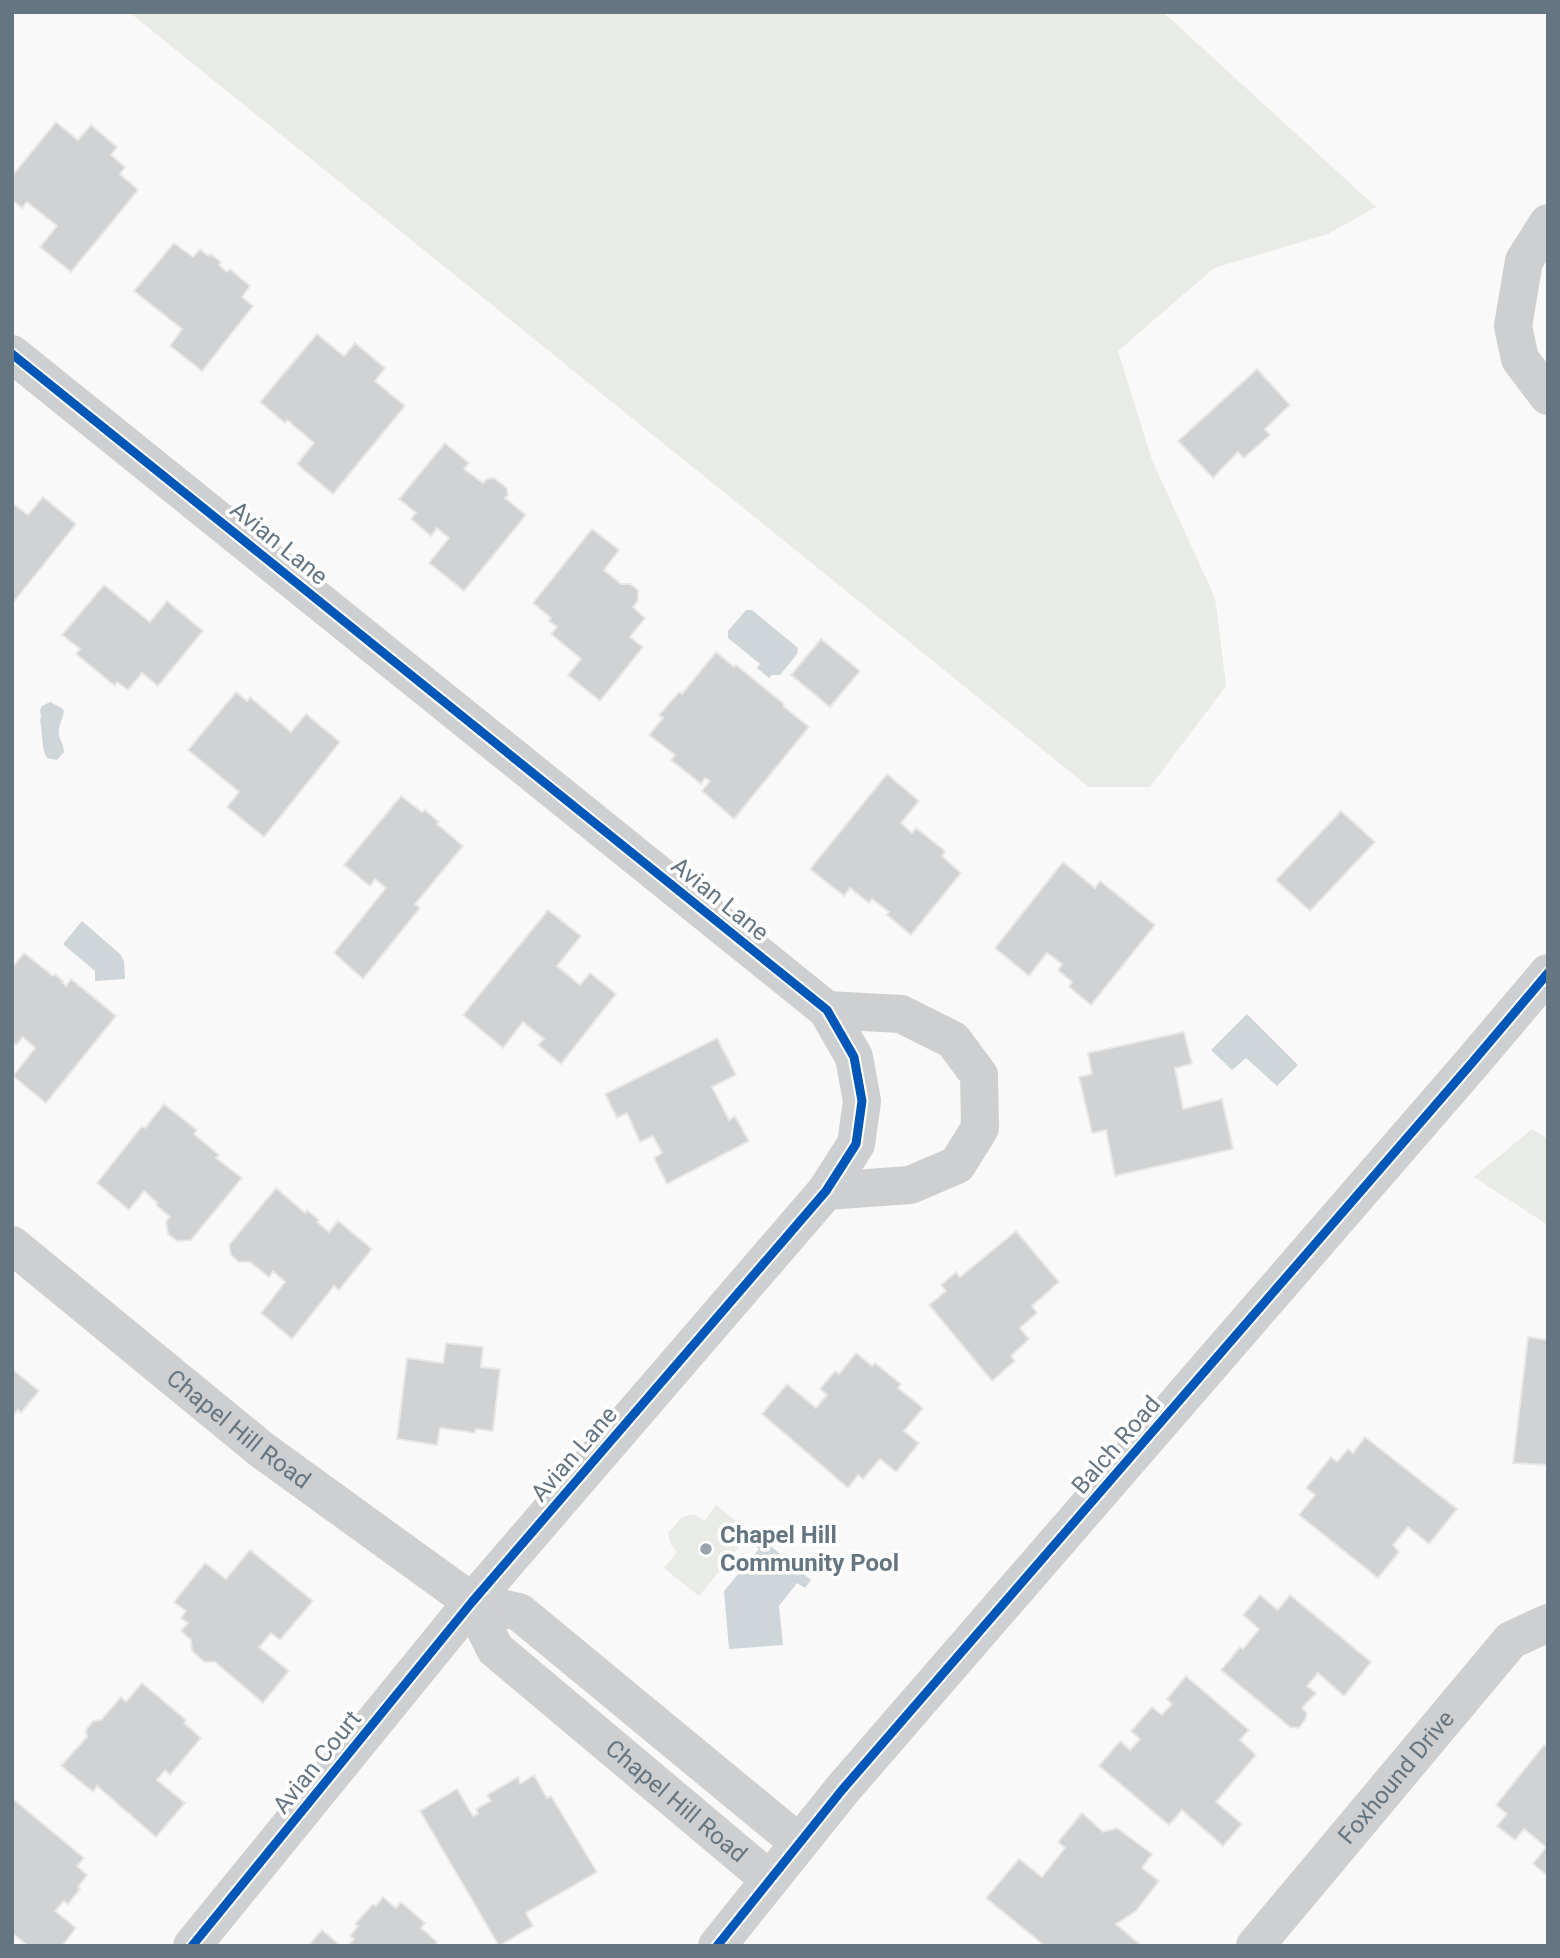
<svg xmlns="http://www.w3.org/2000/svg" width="1560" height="1958" viewBox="0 0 1560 1958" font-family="Roboto,sans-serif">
<rect width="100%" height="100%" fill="#f9f9f9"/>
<g fill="#e8ebe6">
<path d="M129 12H1163L1376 207 1328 234 1214 268 1118 351 1152 460 1215 598 1226 686 1150 787H1089Z"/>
<path d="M1532 1129 1548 1139V1225L1474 1177Z"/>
<path d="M716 1505 750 1533 699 1596 664 1568 677 1552 671 1545 668 1533 682 1517 694 1514 704 1521Z"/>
</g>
<g fill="#ced6d9">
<path d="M746 610H752L798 648 797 654 780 675H772L769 678 757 668 760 664 728 638V631Z"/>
<path d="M50 702 62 708 64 711C63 717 60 723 59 729 57 737 64 744 64 752L57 760 47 758C41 748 43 733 40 720L41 717 40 710 42 706Z"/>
<path d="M82 921 120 954 124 961 125 979 95 981V971L63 944Z"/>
<path d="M1247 1014 1298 1065 1277 1086 1246 1058 1232 1070 1211 1050Z"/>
<path d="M760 1537 811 1580 805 1588 797 1583 779 1606 783 1645 729 1649 724 1591 759 1549 754 1544Z"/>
</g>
<g fill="#d0d2d3" stroke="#e8e8e8" stroke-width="2">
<path d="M56 122 78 140 91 125 117 147 111 155 125 167 120 174 138 190 71 272 40 247 57 226 27 202 22 208 12 200V176Z"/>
<path d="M174 243 193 257 200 249 208 256 210 254 221 262 219 265 227 272 230 269 250 286 242 297 253 306 202 371 170 346 182 329 134 291Z"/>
<path d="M317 334 344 356 355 343 385 368 375 381 405 406 333 494 297 464 314 443 287 420 285 423 260 402Z"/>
<path d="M1257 369 1290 405 1265 429 1270 435 1244 458 1238 452 1213 478 1178 441Z"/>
<path d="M445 443 469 463 464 469 483 483 487 479 494 478 507 488 508 495 505 498 526 515 464 591 429 563 449 538 437 528 431 536 411 519 416 513 399 499Z"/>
<path d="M43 497 76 524 12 604V503L28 515Z"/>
<path d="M592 529 619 550 604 570 621 584H630L638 590V601L633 607 645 618 630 637 643 647 600 701 568 675 581 659 551 634 557 627 549 621 551 618 533 603Z"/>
<path d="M104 585 150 622 167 601 203 631 158 686 142 673 128 690 117 682 115 686 76 654 80 649 62 635Z"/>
<path d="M821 639 860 671 830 707 791 675Z"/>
<path d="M716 652 734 667 736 665 784 704 783 706 809 727 734 819 702 791 710 781 705 778 701 784 671 760 675 755 649 735 663 718 659 715 679 692 682 694Z"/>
<path d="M236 692 247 701 250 697 291 732 306 714 340 742 264 837 227 807 239 792 188 750Z"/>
<path d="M887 774 919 801 901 823 912 833 916 828 945 851 942 856 961 873 911 935 887 915 889 912 872 899 869 903 850 888 844 896 810 869Z"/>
<path d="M401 796 422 812 425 810 439 822 437 824 463 846 415 904 420 908 363 979 334 953 386 888 375 879 370 886 344 865Z"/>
<path d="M1341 811 1375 842 1310 911 1276 880Z"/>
<path d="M1063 862 1095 888 1100 881 1155 925 1091 1005 1069 987 1072 982 1058 970 1062 964 1047 953 1029 976 995 948Z"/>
<path d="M548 910 581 936 557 966 580 985 590 973 616 994 561 1064 538 1045 544 1039 523 1022 503 1048 463 1015Z"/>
<path d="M24 953 53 976 55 974 63 981 62 982 66 986 71 979 116 1016 46 1103 13 1076 35 1048 23 1037 16 1045 12 1041V968Z"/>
<path d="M1184 1032 1192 1064 1175 1068 1183 1109 1222 1099 1233 1149 1115 1176 1106 1130 1092 1133 1079 1077 1092 1074 1088 1053Z"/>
<path d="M717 1038 736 1075 712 1087 729 1120 735 1116 749 1141 667 1184 654 1158 662 1153 653 1136 640 1142 627 1113 617 1118 605 1094Z"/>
<path d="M164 1104 197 1130 194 1134 219 1155 216 1158 242 1178 191 1240 177 1241 168 1234 166 1222 170 1217 156 1205 158 1203 144 1191 129 1210 97 1183 142 1126 145 1128Z"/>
<path d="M276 1188 305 1213 307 1210 319 1220 317 1222 329 1232 338 1221 372 1249 339 1290 334 1286 292 1339 261 1313 285 1282 273 1271 269 1277 250 1262H239L231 1255 229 1245Z"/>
<path d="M1016 1231 1059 1282 1032 1306 1037 1313 1020 1328 1029 1339 1011 1356 1015 1361 992 1381 929 1305 946 1291 941 1285 956 1272 960 1277Z"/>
<path d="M1528 1337 1548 1340V1465L1513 1463Z"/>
<path d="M446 1343 483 1347 481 1367 500 1369 493 1431 476 1429 475 1433 440 1428 437 1445 397 1439 407 1358 443 1363Z"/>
<path d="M856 1353 872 1366 875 1363 901 1384 898 1388 923 1408 904 1431 919 1443 896 1472 880 1459 863 1479 858 1475 848 1488 762 1414 787 1384 816 1408 827 1395 820 1389 835 1371 839 1374Z"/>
<path d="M12 1369 39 1391 21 1413 18 1410 12 1417Z"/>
<path d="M1365 1437 1457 1509 1429 1544 1408 1527 1393 1545 1399 1552 1378 1578 1299 1515 1315 1495 1306 1488 1331 1457 1337 1462 1348 1449 1353 1453Z"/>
<path d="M250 1550 313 1601 280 1640 271 1633 259 1647 289 1671 263 1703 215 1662H204L192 1651 191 1640 181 1631 188 1623 181 1618 186 1611 174 1602 205 1563 226 1579Z"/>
<path d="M1260 1595 1278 1610 1290 1595 1371 1662 1344 1696 1318 1673 1307 1686 1316 1693 1302 1708 1307 1713 1305 1720 1299 1728 1290 1727 1221 1670 1240 1647 1243 1649 1259 1629 1243 1615Z"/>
<path d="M1186 1676 1249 1730 1240 1740 1256 1755 1216 1802 1242 1824 1223 1846 1182 1810 1169 1825 1099 1766 1120 1741 1130 1750 1140 1739 1131 1731 1152 1707 1162 1715 1172 1704 1167 1699Z"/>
<path d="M142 1683 186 1720 184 1723 201 1738 170 1775 165 1770 157 1780 185 1803 156 1837 97 1786 93 1792 61 1766 87 1737 86 1730 93 1721 101 1720 121 1697 126 1702Z"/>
<path d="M1544 1745 1548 1748V1876L1533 1864 1546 1847 1524 1829 1515 1840 1497 1826 1507 1814 1496 1805Z"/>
<path d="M534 1775 547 1798 551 1796 597 1872 526 1913 533 1926 499 1946 420 1811 457 1789 473 1816 478 1813 476 1809 491 1801 487 1795 518 1777 520 1784Z"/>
<path d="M13 1799 84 1858 77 1866 87 1875 78 1887 80 1889 68 1904 64 1901 55 1911 76 1928 62 1946H28L12 1933Z"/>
<path d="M1082 1813 1103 1832 1117 1828 1152 1854 1142 1868 1159 1881 1136 1911 1116 1924 1142 1946H1045L986 1898 1019 1859 1042 1877 1065 1848 1058 1842Z"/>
<path d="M383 1897 396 1908 401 1902 425 1923 421 1928 437 1942 435 1946H348L354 1939 350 1936 358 1926 355 1924 373 1904 376 1906Z"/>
<path d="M322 1930 341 1946H308Z"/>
</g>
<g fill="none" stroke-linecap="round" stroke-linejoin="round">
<g stroke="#cecfd0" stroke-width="38">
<path d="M1548 223 1524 261 1513 326 1520 359 1548 396"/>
<path d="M12 354 827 1010 854 1057 862 1101 856 1144 826 1191 472 1602 192 1946"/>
<path d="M826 1191 910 1185 957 1165 980 1128 979 1075 953 1040 901 1014 827 1010"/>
<path id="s1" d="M12 1245 262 1450 472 1602 519 1612 799 1843"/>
<path id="s2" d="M472 1602 495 1649 770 1880"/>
<path d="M717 1946 842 1790 1471 1064 1548 973"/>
<path id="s3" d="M1255 1946 1511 1640 1548 1623"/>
</g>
<defs>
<g id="cycleway">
<path d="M12 354 827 1010 854 1057 862 1101 856 1144 826 1191 472 1602 192 1946"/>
<path d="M717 1946 842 1790 1471 1064 1548 973"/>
</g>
</defs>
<use href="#cycleway" stroke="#fff" stroke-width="13"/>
<use href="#cycleway" stroke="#0057b8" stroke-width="9"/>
</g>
<circle fill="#99a4ac" stroke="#fff" stroke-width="2.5" cx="706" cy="1549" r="7"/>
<g text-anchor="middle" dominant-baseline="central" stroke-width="7" stroke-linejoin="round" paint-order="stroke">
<g font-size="24" fill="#657683" stroke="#fff">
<text transform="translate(279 543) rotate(39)">Avian Lane</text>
<text transform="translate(720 899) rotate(39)">Avian Lane</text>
<text stroke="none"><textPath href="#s1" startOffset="292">Chapel Hill Road</textPath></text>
<text transform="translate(1116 1445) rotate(-49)">Balch Road</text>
<text transform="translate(574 1454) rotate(-49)">Avian Lane</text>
<text transform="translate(317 1762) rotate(-51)">Avian Court</text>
<text stroke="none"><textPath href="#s3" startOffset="220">Foxhound Drive</textPath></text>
<text stroke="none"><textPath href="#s2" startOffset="289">Chapel Hill Road</textPath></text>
</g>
<g font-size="24" font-weight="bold" fill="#657683" stroke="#fff" text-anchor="start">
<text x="720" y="1535">Chapel Hill<tspan x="720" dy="28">Community Pool</tspan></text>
</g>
</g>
<rect width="1560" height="1958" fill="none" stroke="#657683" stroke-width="28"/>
</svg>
